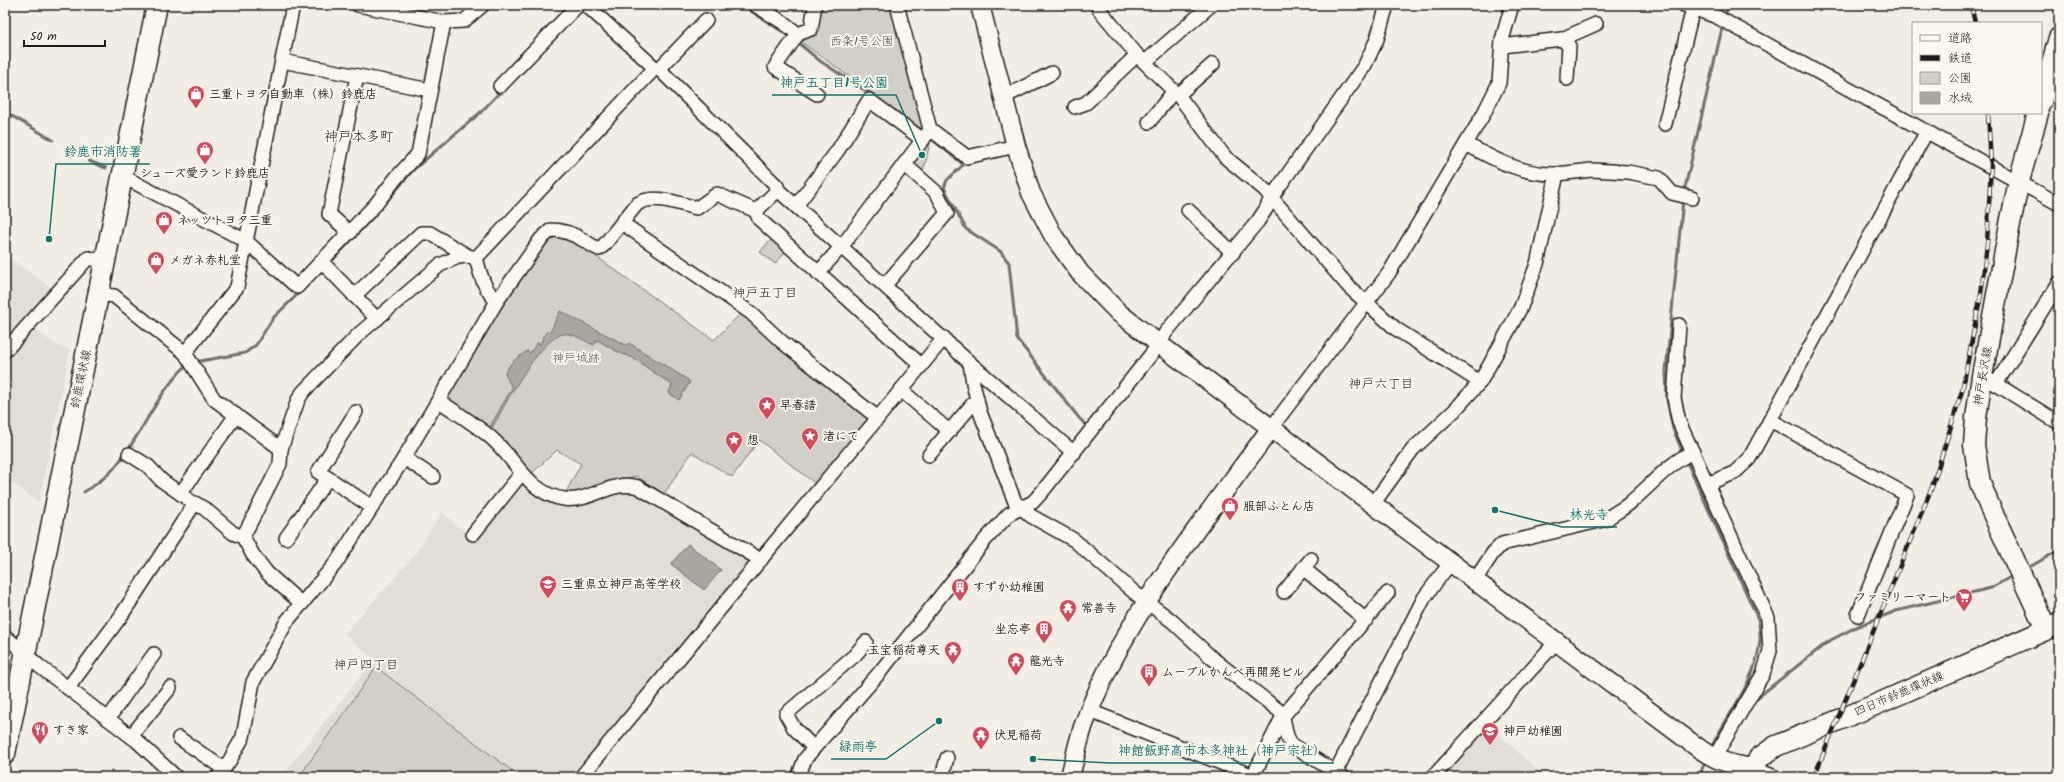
<svg xmlns="http://www.w3.org/2000/svg" width="2064" height="782" viewBox="0 0 2064 782" font-family="Kalam,'Klee One',sans-serif">
<rect width="100%" height="100%" fill="#f2eee4"/>
<filter id="ink" filterUnits="userSpaceOnUse"><feTurbulence type="fractalNoise" baseFrequency=".025" numOctaves="2"/><feDisplacementMap in="SourceGraphic" scale="8" xChannelSelector="R" yChannelSelector="G"/><feConvolveMatrix kernelMatrix="1 2 1 2 8 2 1 2 1" color-interpolation-filters="sRGB"/></filter>
<g filter="url(#ink)">
<g fill="#e2ded5">
<path d="M5 255 56 291 27 324 58 346 70 349 39 502 5 478Z"/>
<path d="M522 482 548 500 627 489 641 494 749 557 750 565 573 777H281L374 659 344 634 413 557 442 512 474 540Z"/>
<path d="M1486 724 1490 725 1536 769 1537 768 1547 777H1440Z"/>
</g>
<g fill="#d2cfc6" stroke="#777671">
<path d="M821 5H892L924 128 922 129 801 42 814 34Z"/>
<path d="M930 143 925 165 921 174 914 168V159Z"/>
<path d="M563 233 714 340 743 311 868 414 870 422 817 485 759 440 732 477 692 452 664 494 636 476 611 482 576 493 565 494 581 464 557 450 529 476 447 401 444 396 499 304 551 234Z"/>
<path d="M773 237 787 250 775 264 760 252Z"/>
<path d="M376 667 520 777H299Z"/>
</g>
<g fill="#a9a6a0" stroke="#716f6b">
<path d="M560 311 626 345 629 343 688 380 690 382 679 400 669 393 672 385 633 358 618 352 597 340 594 345C586 342 577 335 568 334 543 329 501 412 490 432L488 430 512 388 505 374C509 362 517 359 527 351L530 353 537 343 540 344 546 332H550Z"/>
<path d="M688 544 721 570 704 590 671 564Z"/>
</g>
<g fill="none" stroke-linecap="round" stroke-linejoin="round">
<g stroke="#716f6b" stroke-width="3">
<path d="M742 5 792 38"/>
<path d="M1725 17 1728 5"/>
<path d="M796 41 820 61 875 97"/>
<path d="M5 112 53 140"/>
<path d="M929 137 962 163V166L947 180 944 188 966 229 1000 251 1009 263 1017 339 1079 418 1089 428"/>
<path d="M89 161 106 168"/>
<path d="M1684 192 1723 24"/>
<path d="M387 201 413 170 481 112 502 90"/>
<path d="M329 264 374 216"/>
<path d="M195 362 245 353 256 345 273 318 300 292"/>
<path d="M1683 453 1673 429 1667 400 1666 371 1683 200"/>
<path d="M1686 460 1758 619C1759 626 1761 634 1760 640 1757 680 1728 713 1711 748"/>
<path d="M84 492C95 485 107 477 115 467 143 434 156 393 188 364"/>
<path d="M2026 569 2059 550"/>
<path d="M1753 701 1829 641 1858 626 1896 611 1991 588 2014 575"/>
<path d="M1699 777 1706 759"/>
</g>
<defs>
<g id="street">
<path d="M358 5 444 22 464 21 483 5"/>
<path d="M586 5 655 68 659 69 777 186 778 190 970 363 1074 453"/>
<path d="M755 5 784 23 798 34 811 29 815 5"/>
<path d="M897 5 930 129 967 157 1016 146"/>
<path d="M1101 5 1099 9 1137 55 1178 95 1225 157 1264 189 1349 287 1396 329 1480 382"/>
<path d="M1684 5 1717 17 2059 204"/>
<path d="M798 34 775 67 817 94"/>
<path d="M1562 39 1569 46 1567 79"/>
<path d="M1502 46 1562 39 1596 24"/>
<path d="M282 61 430 90"/>
<path d="M1145 62 1211 5"/>
<path d="M659 69 706 20"/>
<path d="M500 86 578 5"/>
<path d="M1178 95 1213 64"/>
<path d="M1004 97 1052 73"/>
<path d="M1075 107 1086 103 1137 55"/>
<path d="M1149 122 1174 91"/>
<path d="M1665 124 1693 8"/>
<path d="M1557 174 1592 170 1628 172 1659 178 1672 193 1692 198"/>
<path d="M122 176 246 241 297 287 376 204 396 178 418 154 444 22"/>
<path d="M796 206 838 150 869 100 923 140"/>
<path d="M1188 210 1233 253"/>
<path d="M756 211 759 219 921 365"/>
<path d="M622 223 751 313 781 341 878 418"/>
<path d="M350 233 329 214 357 76"/>
<path d="M476 258 655 68"/>
<path d="M476 258C480 273 484 290 497 301"/>
<path d="M321 261 377 319"/>
<path d="M818 273 842 246 927 134"/>
<path d="M885 285 947 213 937 193 904 164"/>
<path d="M98 294 114 296 185 353 214 399 281 449"/>
<path d="M354 296 421 233H430L468 256"/>
<path d="M1679 325 1674 398 1679 422 1768 618 1770 651 1763 674 1714 758"/>
<path d="M5 351 88 258 105 261"/>
<path d="M185 353 237 287 293 5"/>
<path d="M970 363 973 383 980 412 1015 502 1031 516 1074 540 1135 593 1172 621 1212 658 1282 713 1287 736 1291 744 1343 777"/>
<path d="M1982 376 1996 384 2059 283"/>
<path d="M1996 384 2059 423"/>
<path d="M901 390 949 431"/>
<path d="M439 401C456 412 473 423 489 436 515 457 528 494 564 499 589 503 612 479 638 487L761 560"/>
<path d="M1770 420 1907 495 1858 615"/>
<path d="M1271 428 1389 273 1483 115 1499 83 1502 40 1512 5"/>
<path d="M129 454 148 466 161 480 188 499"/>
<path d="M929 455 977 399"/>
<path d="M404 458 433 477"/>
<path d="M328 478 318 472 356 412"/>
<path d="M1707 484 1734 473 1749 459 1927 131"/>
<path d="M183 490 236 415"/>
<path d="M1373 504 1413 449 1454 411 1480 382 1494 357 1521 307 1537 264 1557 174C1523 175 1495 160 1466 144"/>
<path d="M473 534 521 474"/>
<path d="M243 537 280 464 281 449 298 400 303 392 359 334 440 265 458 257 468 256 476 258"/>
<path d="M286 538 328 478 372 507"/>
<path d="M1303 568 1366 620"/>
<path d="M1475 580 1493 553 1502 544 1607 519C1615 512 1624 509 1632 501 1652 484 1669 463 1693 452"/>
<path d="M1284 592 1311 559"/>
<path d="M5 636 39 666 137 741 176 777"/>
<path d="M68 688 121 616 195 503 205 509 233 533 243 537 253 555 267 573 302 604"/>
<path d="M1090 711 1256 777"/>
<path d="M108 719 154 654"/>
<path d="M131 736 170 688"/>
<path d="M179 738 224 769"/>
<path d="M814 748 794 728 786 714 855 655 866 642"/>
<path d="M1753 768 1775 777"/>
<path d="M1253 776 1283 716 1388 593"/>
<path d="M218 777 230 760 243 737 253 682 287 621 336 563 404 458 497 301 541 239 551 230C564 230 574 234 585 241 590 244 593 247 599 249L604 245 637 204C654 193 679 204 697 208L717 194 756 211 778 190"/>
<path d="M581 777 944 338"/>
<path d="M798 777 805 759 814 748 880 672 986 539 1009 514 1033 502 1042 492 1153 352 1166 332 1258 221 1266 209 1271 198 1365 65 1377 39 1387 5"/>
<path d="M942 777 947 758"/>
<path d="M1333 777 1424 598 1451 562"/>
<path d="M1433 777 1557 641"/>
</g>
<g id="secondary">
<path d="M980 5 1016 146 1031 193 1054 237 1080 273 1119 313 1159 344 1693 744C1714 760 1726 764 1753 768"/>
<path d="M1070 777C1074 761 1078 743 1083 727 1122 618 1204 521 1271 428"/>
</g>
<g id="primary">
<path d="M2041 102 2059 38"/>
<path d="M2038 113 2019 181 2010 224 1982 376 1976 418 1974 445 1980 483 1989 505 2046 629"/>
<path d="M5 754 157 5"/>
<path d="M1750 777 1759 758 1776 746 1875 705 2059 624"/>
</g>
</defs>
<use href="#street" stroke="#1c1c1c" stroke-width="16"/>
<use href="#secondary" stroke="#1c1c1c" stroke-width="21"/>
<use href="#primary" stroke="#1c1c1c" stroke-width="23"/>
<use href="#street" stroke="#fbf7ec" stroke-width="13"/>
<use href="#secondary" stroke="#fbf7ec" stroke-width="18"/>
<use href="#primary" stroke="#fbf7ec" stroke-width="20"/>
<defs>
<g id="rail">
<path d="M1971 5 1975 23"/>
<path d="M1814 777 1932 487 1962 391 1981 294 1987 244 1991 165 1988 113"/>
</g>
</defs>
<use href="#rail" stroke="#1c1c1c" stroke-width="4.5"/>
<use href="#rail" stroke="#fbf7ec" stroke-width="3" stroke-dasharray="9" stroke-linecap="butt"/>
</g>
</g>
<defs>
<symbol id="shop-pin" viewBox="-11 -11 22 30"><path d="M0 17L-7.5 6A9.5 9.5 0 1 1 7.5 6Z" fill="#d1495b" stroke="#fbf7ec"/><path d="M-5-2.5h2.3a2.7 3.5 0 0 1 5.4 0H5L5.5 6h-11ZM-1.5-2.5h3a1.5 2.3 0 0 0-3 0Z" fill="#fff"/></symbol>
<symbol id="sight-pin" viewBox="-11 -11 22 30"><path d="M0 17L-7.5 6A9.5 9.5 0 1 1 7.5 6Z" fill="#d1495b" stroke="#fbf7ec"/><path d="M0-6L1.8-2.2L6-1.7L2.9 1.2L3.7 5.4L0 3.3L-3.7 5.4L-2.9 1.2L-6-1.7L-1.8-2.2Z" fill="#fff"/></symbol>
<symbol id="school-pin" viewBox="-11 -11 22 30"><path d="M0 17L-7.5 6A9.5 9.5 0 1 1 7.5 6Z" fill="#d1495b" stroke="#fbf7ec"/><path d="M0-5L7-2L0 1L-7-2ZM-4 1L0 2.5L4 1V4Q0 6-4 4Z" fill="#fff"/></symbol>
<symbol id="building-pin" viewBox="-11 -11 22 30"><path d="M0 17L-7.5 6A9.5 9.5 0 1 1 7.5 6Z" fill="#d1495b" stroke="#fbf7ec"/><path d="M-4-6H4V6H1V3H-1V6H-4ZM-2.5-4.3h1.7v1.8h-1.7ZM.8-4.3h1.7v1.8H.8ZM-2.5-1h1.7V.8h-1.7ZM.8-1h1.7V.8H.8Z" fill="#fff"/></symbol>
<symbol id="supermarket-pin" viewBox="-11 -11 22 30"><path d="M0 17L-7.5 6A9.5 9.5 0 1 1 7.5 6Z" fill="#d1495b" stroke="#fbf7ec"/><path d="M-6-5.5h2.5l.6 2H6L4.5 2H-2.5L-4.4-4H-6ZM-1.5 3.2a1.3 1.3 0 1 0 .1 0ZM3 3.2a1.3 1.3 0 1 0 .1 0Z" fill="#fff"/></symbol>
<symbol id="temple-pin" viewBox="-11 -11 22 30"><path d="M0 17L-7.5 6A9.5 9.5 0 1 1 7.5 6Z" fill="#d1495b" stroke="#fbf7ec"/><path d="M0-6L5-2H3V0L6.5 2.5H4V6H1.5V3h-3V6H-4V2.5H-6.5L-3 0V-2H-5Z" fill="#fff"/></symbol>
<symbol id="restaurant-pin" viewBox="-11 -11 22 30"><path d="M0 17L-7.5 6A9.5 9.5 0 1 1 7.5 6Z" fill="#d1495b" stroke="#fbf7ec"/><path d="M-5-6h1v4h1v-4h1v4h1v-4h1v5L-1.5 .5V6h-2V.5L-5-1ZM5-6V6H3V1.5H1.5Q1.5-4 5-6Z" fill="#fff"/></symbol>
</defs>
<g fill-rule="evenodd">
<use href="#shop-pin" x="186" y="84" width="20" height="27"/>
<use href="#shop-pin" x="195" y="140" width="20" height="27"/>
<use href="#shop-pin" x="154" y="210" width="20" height="27"/>
<use href="#shop-pin" x="146" y="250" width="20" height="27"/>
<use href="#sight-pin" x="757" y="395" width="20" height="27"/>
<use href="#sight-pin" x="800" y="426" width="20" height="27"/>
<use href="#sight-pin" x="724" y="430" width="20" height="27"/>
<use href="#shop-pin" x="1220" y="496" width="20" height="27"/>
<use href="#school-pin" x="538" y="574" width="20" height="27"/>
<use href="#building-pin" x="950" y="577" width="20" height="27"/>
<use href="#supermarket-pin" x="1954" y="587" width="20" height="27"/>
<use href="#temple-pin" x="1058" y="598" width="20" height="27"/>
<use href="#building-pin" x="1034" y="619" width="20" height="27"/>
<use href="#temple-pin" x="943" y="640" width="20" height="27"/>
<use href="#temple-pin" x="1006" y="651" width="20" height="27"/>
<use href="#building-pin" x="1139" y="662" width="20" height="27"/>
<use href="#restaurant-pin" x="30" y="720" width="20" height="27"/>
<use href="#school-pin" x="1480" y="721" width="20" height="27"/>
<use href="#temple-pin" x="971" y="725" width="20" height="27"/>
</g>
<g text-anchor="middle" dominant-baseline="central" stroke-width="4" stroke-linejoin="round" paint-order="stroke">
<g font-size="12" fill="#53524f" stroke="#fbf7ec">
<text x="862" y="41">西条1号公園</text>
<text x="576" y="358">神戸城跡</text>
</g>
<g font-size="12" font-weight="bold" fill="#1c1c1c" stroke="#fbf7ec" text-anchor="start">
<text x="209" y="94">三重トヨタ自動車（株）鈴鹿店</text>
<text x="205" y="173" text-anchor="middle">シューズ愛ランド鈴鹿店</text>
<text x="177" y="220">ネッツトヨタ三重</text>
<text x="169" y="260">メガネ赤札堂</text>
<text x="780" y="405">早春譜</text>
<text x="823" y="436">渚にて</text>
<text x="747" y="440">想</text>
<text x="1243" y="506">服部ふとん店</text>
<text x="561" y="584">三重県立神戸高等学校</text>
<text x="973" y="587">すずか幼稚園</text>
<text x="1951" y="597" text-anchor="end">ファミリーマート</text>
<text x="1081" y="608">常善寺</text>
<text x="1031" y="629" text-anchor="end">坐忘亭</text>
<text x="940" y="650" text-anchor="end">玉宝稲荷尊天</text>
<text x="1029" y="661">龍光寺</text>
<text x="1162" y="672">ムーブルかんべ再開発ビル</text>
<text x="53" y="730">すき家</text>
<text x="1503" y="731">神戸幼稚園</text>
<text x="994" y="735">伏見稲荷</text>
</g>
<g font-size="12" fill="#1c1c1c" stroke="#fbf7ec">
<text transform="translate(1983 376) rotate(-80)">神戸長沢線</text>
<text transform="translate(81 379) rotate(-78)">鈴鹿環状線</text>
<text transform="translate(1899 694) rotate(-23)">四日市鈴鹿環状線</text>
</g>
<g font-size="13" fill="#1c1c1c" stroke="#fbf7ec">
<text x="765" y="293">神戸五丁目</text>
<text x="1381" y="384">神戸六丁目</text>
<text x="366" y="665">神戸四丁目</text>
</g>
<g font-size="14" fill="#1c1c1c" stroke="#fbf7ec">
<text x="359" y="137">神戸本多町</text>
</g>
</g>
<path fill="none" stroke="#0f766e" stroke-width="1.5" d="M922 155L896 95H772M49 239L56 164H150M1495 510L1562 527H1617M939 721L886 759H831M1033 759L1110 763H1334"/>
<g fill="#0f766e" stroke="#fbf7ec" stroke-width="1.5">
<circle cx="922" cy="155" r="4"/>
<circle cx="49" cy="239" r="4"/>
<circle cx="1495" cy="510" r="4"/>
<circle cx="939" cy="721" r="4"/>
<circle cx="1033" cy="759" r="4"/>
</g>
<g font-size="13" text-anchor="middle" font-weight="bold" fill="#0f766e" stroke="#fbf7ec" stroke-width="4" stroke-linejoin="round" paint-order="stroke">
<text x="834" y="87">神戸五丁目1号公園</text>
<text x="103" y="156">鈴鹿市消防署</text>
<text x="1589" y="519">林光寺</text>
<text x="858" y="751">緑雨亭</text>
<text x="1222" y="755">神館飯野高市本多神社（神戸宗社）</text>
</g>
<rect width="2064" height="782" fill="none" stroke="#fbf7ec" stroke-width="20"/>
<rect x="10" y="10" width="2044" height="762" fill="none" stroke="#1c1c1c" stroke-width="1.5" filter="url(#ink)"/>
<rect x="1912" y="22" width="130" height="92" fill="#fbf7ec" stroke="#a29f99"/>
<rect x="1920" y="35" width="20" height="6" fill="#fbf7ec" stroke="#a29f99"/>
<text x="1948" y="42" font-size="12" fill="#1c1c1c">道路</text>
<rect x="1920" y="55" width="20" height="6" fill="#1c1c1c" stroke="#a29f99"/>
<text x="1948" y="62" font-size="12" fill="#1c1c1c">鉄道</text>
<rect x="1920" y="72" width="20" height="12" fill="#d2cfc6" stroke="#a29f99"/>
<text x="1948" y="82" font-size="12" fill="#1c1c1c">公園</text>
<rect x="1920" y="92" width="20" height="12" fill="#a9a6a0" stroke="#a29f99"/>
<text x="1948" y="102" font-size="12" fill="#1c1c1c">水域</text>
<path d="M24 40v6h81v-6" fill="none" stroke="#1c1c1c" stroke-width="2"/>
<text x="30" y="40" font-size="12" fill="#1c1c1c" stroke="#fbf7ec" stroke-width="3" paint-order="stroke">50 m</text>
</svg>
